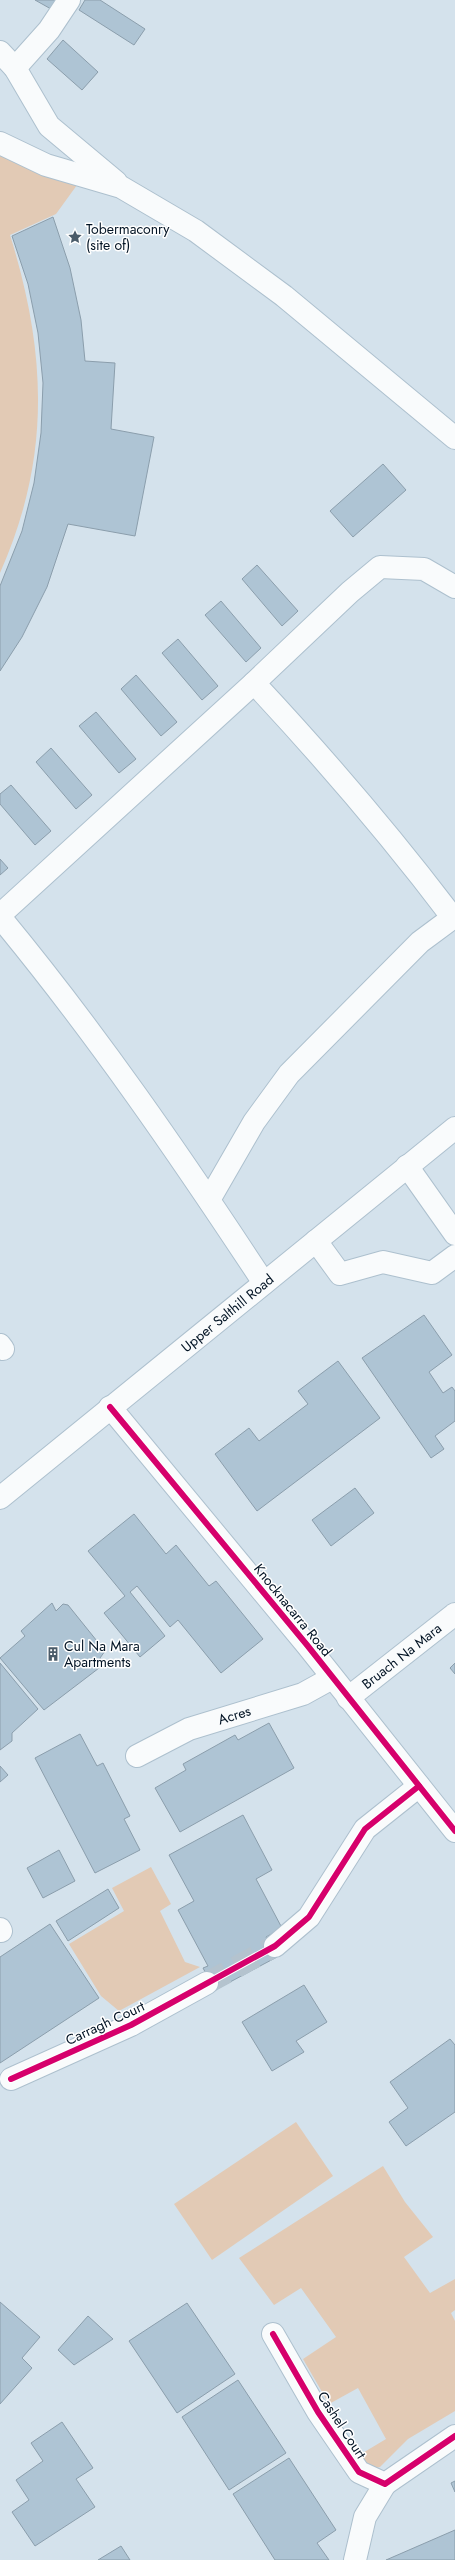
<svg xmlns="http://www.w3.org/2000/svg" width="455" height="2560" viewBox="0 0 455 2560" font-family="Jost,sans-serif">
<rect width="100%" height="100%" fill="#d4e2ec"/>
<g fill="#e2cab5">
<path d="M0 155 77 185 56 214 10 235C47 354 51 458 0 573Z"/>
<path d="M151 1867 171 1904 160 1911 185 1962 200 1967 119 2011 101 1996 69 1944 124 1911 112 1888Z"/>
<path d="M296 2122 333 2176 212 2260 174 2204Z"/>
<path d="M383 2166 405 2202 433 2237 404 2257 430 2293 455 2279V2310L451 2313 455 2321V2411L408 2439 380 2467 370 2469 361 2460V2454L386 2439 358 2388 329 2404 303 2359 336 2337 301 2288 274 2305 239 2258Z"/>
</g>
<g fill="#aec4d4" stroke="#8b9eac">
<path d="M35 0H56L51 9Z"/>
<path d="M85 0H100L145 29 134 45 79 10Z"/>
<path d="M63 40 98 72 82 90 47 59Z"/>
<path d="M53 217 70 268 81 320 85 361 115 363 111 429 154 437 135 536 68 524 47 587 22 637 0 671V586L22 531 34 483 41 433 43 383 38 333 28 284 12 236Z"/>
<path d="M383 464 406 490 353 537 330 511Z"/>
<path d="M257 565 298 611 282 626 242 579Z"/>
<path d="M221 601 261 648 246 662 205 615Z"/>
<path d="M178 639 218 686 202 700 162 653Z"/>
<path d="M136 675 177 722 161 736 121 689Z"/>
<path d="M96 712 136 759 119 773 79 726Z"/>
<path d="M51 748 92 795 76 809 36 762Z"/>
<path d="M11 785 51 831 35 845 0 804V794Z"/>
<path d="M0 859 8 868 0 875Z"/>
<path d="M424 1315 452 1355 429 1372 443 1393 452 1387 455 1391V1421L435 1436 444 1449 431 1458 362 1358Z"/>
<path d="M338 1361 380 1418 257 1511 215 1454 249 1428 259 1441 308 1404 298 1391Z"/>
<path d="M355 1488 374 1513 331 1546 312 1520Z"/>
<path d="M134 1514 166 1554 176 1545 209 1586 216 1581 263 1639 221 1673 178 1620 170 1627 137 1586 130 1592 165 1636 140 1657 104 1613 125 1596 88 1551Z"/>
<path d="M52 1603 56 1611 63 1604 68 1605 105 1651 100 1658 103 1665 44 1710 0 1658 25 1636 21 1631Z"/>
<path d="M0 1663 38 1709 12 1733V1741L0 1750Z"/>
<path d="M455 1663V1674L450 1668Z"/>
<path d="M269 1723 294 1768 180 1832 155 1788 186 1770 183 1764 235 1735 238 1740Z"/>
<path d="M80 1734 97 1766 103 1763 130 1816 124 1819 140 1850 95 1873 35 1758Z"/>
<path d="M0 1766 8 1775 0 1782Z"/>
<path d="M243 1815 272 1870 256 1879 282 1928 266 1937 277 1957 215 1990 203 1968 208 1966 178 1910 194 1901 169 1855Z"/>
<path d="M59 1850 75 1881 43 1898 27 1868Z"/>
<path d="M108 1889 119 1908 68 1941 56 1921Z"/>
<path d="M50 1924 99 1998 0 2063V1957Z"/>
<path d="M304 1985 327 2022 296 2041 304 2052 272 2071 242 2022Z"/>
<path d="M450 2039 455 2045V2112L406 2146 389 2122 408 2108 390 2082Z"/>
<path d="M0 2302 40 2337 22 2358 32 2368 0 2404Z"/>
<path d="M187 2303 235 2374 177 2413 129 2341Z"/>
<path d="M88 2316 113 2339 74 2365 58 2350Z"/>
<path d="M238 2380 286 2453 229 2490 182 2417Z"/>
<path d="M62 2422 93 2468 76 2479 95 2507 35 2546 12 2512 29 2500 16 2480 43 2461 31 2443Z"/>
<path d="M289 2458 336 2530 317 2543 329 2560H275L233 2494Z"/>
<path d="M455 2481V2492L451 2483Z"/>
<path d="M455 2530V2560H386Z"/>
<path d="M121 2546 130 2560H98Z"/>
</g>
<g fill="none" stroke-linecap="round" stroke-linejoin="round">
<path stroke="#b4c3ce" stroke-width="22" stroke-dasharray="22 11" stroke-linecap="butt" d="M207 1983 275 1946"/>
<defs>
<g id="lane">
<path d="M0 52 15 68 49 126 116 182"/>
<path d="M15 68 49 30 69 0"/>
<path d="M0 143 46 165 121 187 196 231 284 296 455 438"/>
<path d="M254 683C324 758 391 836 453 918"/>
<path d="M0 915 254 683 350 592 380 567 424 569 455 587"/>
<path d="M0 917C96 1033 181 1157 264 1283"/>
<path d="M407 1166 455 1234"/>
<path d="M209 1200 254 1122 289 1074 420 942 455 916"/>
<path d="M316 1241 340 1274 383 1262 432 1273 455 1256"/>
<path d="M0 1345 3 1349"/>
<path d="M0 1929 1 1931"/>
</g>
<g id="street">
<path d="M110 1407 307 1645 455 1831"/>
<path id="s1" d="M348 1698 455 1614"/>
<path id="s2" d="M137 1756 189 1729 303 1694 332 1678"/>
<path d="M275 1946 309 1917 365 1829 419 1786"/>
<path d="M11 2079 131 2025 207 1983"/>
<path d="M273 2334 318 2412 359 2472 385 2484 455 2436"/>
<path d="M355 2560 365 2517 385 2484"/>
</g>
<g id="secondary">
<path id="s3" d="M0 1498 455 1128"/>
</g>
</defs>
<use href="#lane" stroke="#adc0ce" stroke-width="24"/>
<use href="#street" stroke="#adc0ce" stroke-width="24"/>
<use href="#secondary" stroke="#adc0ce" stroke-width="24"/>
<use href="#lane" stroke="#f9fbfc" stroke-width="22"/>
<use href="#street" stroke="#f9fbfc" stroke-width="22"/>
<use href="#secondary" stroke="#f9fbfc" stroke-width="22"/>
<defs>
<g id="cycleway">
<path d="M110 1407 307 1645 455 1831"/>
<path d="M11 2079 131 2025 275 1946 309 1917 365 1829 419 1786"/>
<path d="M273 2334 318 2412 359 2472 385 2484 455 2436"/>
</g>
</defs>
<use href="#cycleway" stroke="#fff" stroke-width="8"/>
<use href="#cycleway" stroke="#d6006c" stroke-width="6"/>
</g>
<defs>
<symbol id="sight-bare" viewBox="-9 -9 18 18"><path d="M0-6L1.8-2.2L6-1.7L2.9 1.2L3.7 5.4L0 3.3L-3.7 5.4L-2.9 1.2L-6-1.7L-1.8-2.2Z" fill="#4a5b69" stroke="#fff" stroke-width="2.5" paint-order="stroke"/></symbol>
<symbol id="building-bare" viewBox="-9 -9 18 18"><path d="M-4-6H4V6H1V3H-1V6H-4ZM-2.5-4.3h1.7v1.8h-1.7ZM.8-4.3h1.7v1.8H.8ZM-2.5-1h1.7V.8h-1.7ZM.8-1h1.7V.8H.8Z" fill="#4a5b69" stroke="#fff" stroke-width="2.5" paint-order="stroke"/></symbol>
</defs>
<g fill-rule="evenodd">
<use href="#sight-bare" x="65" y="227" width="20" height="20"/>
<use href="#building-bare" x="43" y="1644" width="20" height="20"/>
</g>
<g text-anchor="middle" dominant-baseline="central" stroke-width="3" stroke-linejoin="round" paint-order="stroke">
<g font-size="14" fill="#001223" stroke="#fff" text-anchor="start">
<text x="86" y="229">Tobermaconry<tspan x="86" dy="16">(site of)</tspan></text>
<text x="64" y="1646">Cul Na Mara<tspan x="64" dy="16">Apartments</tspan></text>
</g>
<g font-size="14" fill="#001223" stroke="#fff">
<text stroke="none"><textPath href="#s3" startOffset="293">Upper Salthill Road</textPath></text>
<text transform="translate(293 1610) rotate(51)">Knocknacarra Road</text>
<text stroke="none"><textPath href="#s1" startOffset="68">Bruach Na Mara</textPath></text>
<text stroke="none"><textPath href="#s2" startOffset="106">Acres</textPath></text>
<text transform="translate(105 2023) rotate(-25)">Carragh Court</text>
<text transform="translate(342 2425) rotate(57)">Cashel Court</text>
</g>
</g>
</svg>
